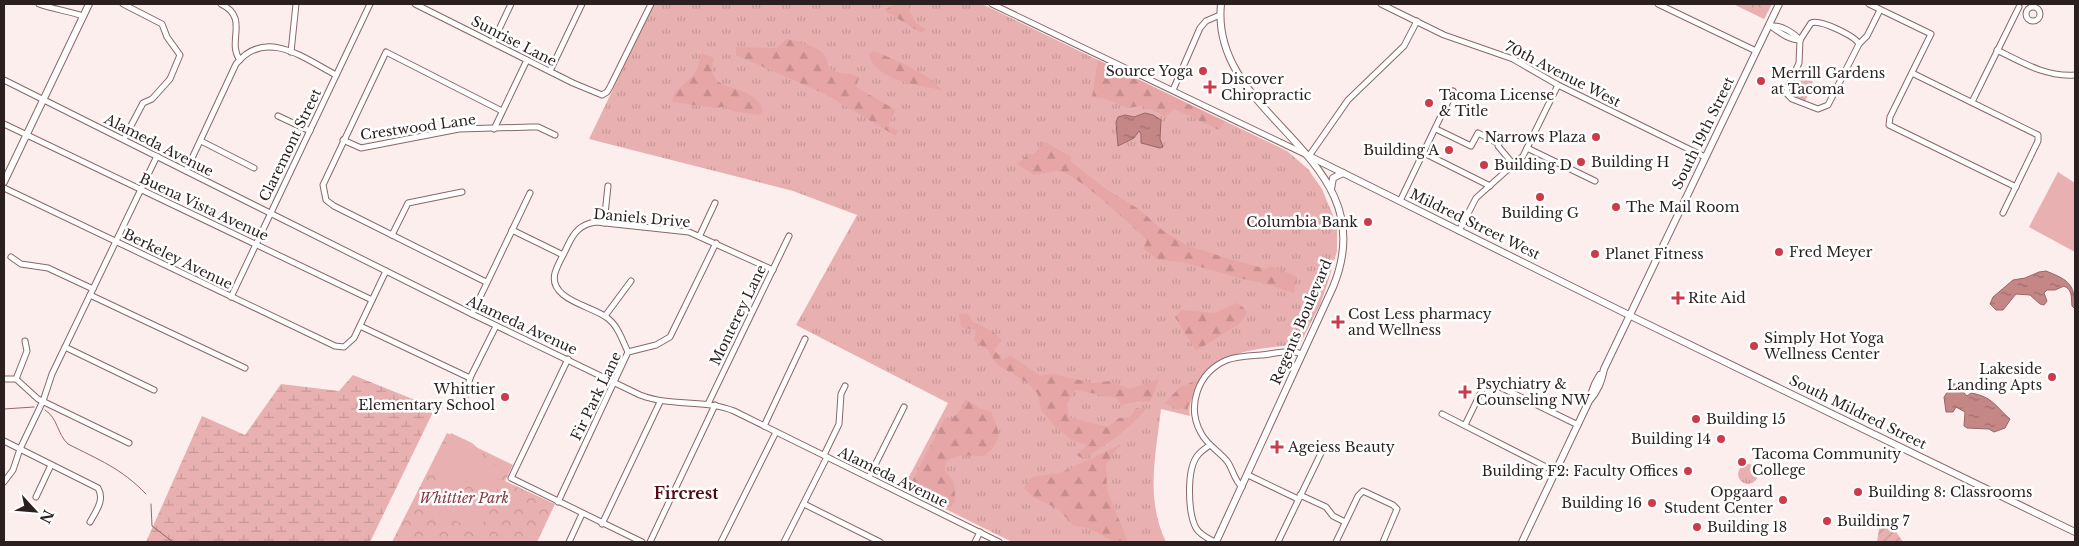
<svg xmlns="http://www.w3.org/2000/svg" width="2079" height="546" viewBox="0 0 2079 546" font-family="'Libre Baskerville',serif">
<defs>
<pattern id="grass-tufts" width="24" height="20" patternUnits="userSpaceOnUse" patternTransform="scale(1.25)"><rect width="24" height="20" fill="#e8b0b0"/><path d="M3 7l-1-3M5 7V3M7 7l1-3M15 17l-1-3M17 17v-4M19 17l1-3" fill="none" stroke="#c79797"/></pattern>
<pattern id="forest-firs" width="22" height="20" patternUnits="userSpaceOnUse" patternTransform="scale(1.25)"><rect width="22" height="20" fill="#e7a6a6"/><path d="M5 1l3.5 6h-7zM16 11l3.5 6h-7z" fill="#c68e8e"/></pattern>
<pattern id="wetland-marsh" width="20" height="14" patternUnits="userSpaceOnUse" patternTransform="scale(1.25)"><rect width="20" height="14" fill="#e8b0b0"/><path d="M1 5h8M5 5V1M11 12h8M15 12V8" fill="none" stroke="#c79797"/></pattern>
<pattern id="park-crowns" width="20" height="18" patternUnits="userSpaceOnUse" patternTransform="scale(1.25)"><rect width="20" height="18" fill="#e8b0b0"/><path d="M2 6a3 3 0 1 1 6 0M12 15a3 3 0 1 1 6 0" fill="none" stroke="#c79797"/></pattern>
<pattern id="garden-furrows" width="10" height="10" patternUnits="userSpaceOnUse" patternTransform="scale(1.25)"><rect width="10" height="10" fill="#e8b0b0"/><path d="M-1 1l2-2M0 10L10 0M9 11l2-2" fill="none" stroke="#c79797"/></pattern>
<pattern id="water-ripples" width="26" height="14" patternUnits="userSpaceOnUse" patternTransform="scale(1.25)"><rect width="26" height="14" fill="#c58686"/><path d="M2 4q2-2 4 0t4 0M15 11q2-2 4 0t4 0" fill="none" stroke="#a06d6d"/></pattern>
</defs>
<rect width="100%" height="100%" fill="#fdeeee"/>
<g fill="url(#grass-tufts)">
<path d="M654 4H982L1287 151 1308 169 1322 189 1337 225V251L1328 282 1320 305 1300 344C1263 349 1211 348 1195 390 1192 398 1188 407 1190 416L1161 409C1156 454 1145 499 1166 542H1012L903 488 948 403 796 325 857 215 793 191 589 139Z"/>
<circle cx="1748" cy="474" r="10"/>
</g>
<g fill="url(#forest-firs)">
<path d="M896 4H906L916 23 926 30 921 33 884 10Z"/>
<path d="M787 39C799 42 815 45 824 54 827 58 827 65 830 68 839 76 851 71 859 78L856 87 896 110 888 126 898 130 896 136 825 94 736 55V47L776 48Z"/>
<path d="M873 51C892 58 930 74 942 90 921 86 873 80 869 54Z"/>
<path d="M702 53 714 58C713 63 711 70 713 74 719 93 755 84 763 111L760 115 732 111 726 106 716 108 672 102 674 94 696 72Z"/>
<path d="M1098 60 1225 122 1219 130 1174 109 1165 117 1154 110 1140 106 1128 108 1104 98 1092 97Z"/>
<path d="M1044 141 1071 157 1070 161 1106 189 1140 210 1162 230 1186 245 1226 258 1266 269 1271 266 1297 277 1294 293 1267 284 1243 279 1183 262 1159 260 1143 249 1147 240C1132 226 1075 171 1057 171 1049 171 1041 175 1034 175L1017 164 1029 154H1034Z"/>
<path d="M1237 303 1244 308 1247 313 1239 324 1196 351 1175 317 1182 310 1215 313Z"/>
<path d="M959 314H968L973 322 992 331 1002 340 994 350 1003 360 1010 355 1040 376 1052 374 1093 383 1110 381 1130 389 1159 379 1150 402 1139 401 1121 405 1117 398 1075 390 1067 404 1069 417 1107 427 1119 418 1130 417 1136 408H1147C1128 430 1108 444 1083 459L1077 455 1087 445 1072 440 1054 426 1041 410 1038 394 1028 383 996 364 988 350 974 341 976 330 961 327Z"/>
<path d="M1196 380 1197 381 1187 410 1164 404 1179 388Z"/>
<path d="M965 399 981 409 991 412C1000 433 1004 440 984 456L961 455 946 461 945 471 954 482 955 501 950 508 909 487 945 418 950 421 962 408Z"/>
<path d="M1120 445 1106 464 1107 490 1128 542H1115L1088 528 1074 526 1058 509 1033 497 1024 488 1032 477 1060 473Z"/>
</g>
<path fill="url(#wetland-marsh)" d="M353 375 435 408 370 542H146L202 416 245 435 281 384 339 391Z"/>
<g fill="url(#park-crowns)">
<path d="M1733 4H1772L1764 19Z"/>
<path d="M1799 75 1813 81 1805 102 1790 94Z"/>
<path d="M447 433 513 465 505 481 555 504 537 542H392Z"/>
</g>
<path fill="url(#garden-furrows)" d="M1880 522 1894 529 1903 542H1877Z"/>
<g fill="#e8b0b0">
<path d="M2058 172 2075 183V252L2029 227Z"/>
<path d="M451 433 472 443 483 453 481 458 506 470 494 496 468 484 466 488 432 471Z"/>
<path d="M441 478 493 503 479 532 427 507Z"/>
</g>
<g fill="url(#water-ripples)" stroke="#976767">
<path d="M1145 113 1153 115 1161 120 1160 139 1163 147 1160 148 1141 143V134L1139 131 1134 138 1118 146 1116 122 1118 117 1125 115 1134 117Z"/>
<path d="M2046 271C2068 280 2075 283 2075 309L2072 306C2071 298 2073 290 2064 286L2055 290H2047L2044 293 2047 301 2044 305 2040 304 2030 295 2016 294 2003 310H1996L1990 304 1993 297 2013 280 2025 278 2039 272Z"/>
<path d="M1953 384H1956L1967 396 1971 393C1993 397 1995 406 2010 419L2005 428 1994 432 1989 429 1967 428 1964 426 1965 412 1956 407 1953 412H1946L1944 397Z"/>
</g>
<g fill="none" stroke-linecap="round" stroke-linejoin="round">
<g stroke="#976767" stroke-width="1">
<path d="M4 409 34 407"/>
<path d="M45 410C58 418 57 434 68 444 99 460 121 468 146 494"/>
<path d="M151 504 152 526 173 542"/>
</g>
<defs>
<g id="minor">
<path d="M39 4C53 9 68 11 83 16"/>
<path d="M123 4 162 24 167 37 180 55 170 79 152 99 143 103 124 139"/>
<path d="M221 4C250 18 226 42 240 60"/>
<path d="M415 4 573 83 602 95 607 92 610 87 651 4"/>
<path d="M992 4 1309 156 1348 100 1404 46 1417 21"/>
<path d="M1381 4 1444 35 1513 59 1558 85 1705 157"/>
<path d="M1658 4 1756 51"/>
<path d="M1869 4 1931 34 1890 117 1889 125 2016 187"/>
<circle cx="2033" cy="14" r="7"/>
<path d="M1769 25C1778 31 1788 40 1800 40"/>
<path d="M1772 26C1781 25 1794 33 1800 40"/>
<path d="M493 42 511 4"/>
<path d="M1859 44C1855 36 1820 19 1811 23L1800 40 1799 63 1787 89V94L1792 99 1818 109 1828 105 1859 44 1867 36 1880 10"/>
<path d="M1997 50C2023 63 2046 77 2075 75"/>
<path d="M291 52 296 4"/>
<path d="M550 71 582 4"/>
<path d="M1912 73 2038 135V141L2003 213"/>
<path d="M4 80 472 314 640 395C671 407 704 399 734 411L999 542"/>
<path d="M1173 90 1200 28 1206 21 1220 15"/>
<path d="M1972 102 2019 7"/>
<path d="M278 116 310 131"/>
<path d="M4 124 372 300"/>
<path d="M494 129 527 60"/>
<path d="M1436 129 1471 146 1478 133 1499 144 1498 146 1514 165"/>
<path d="M343 140 361 148 459 129 531 127H538L555 135"/>
<path d="M201 141 254 168"/>
<path d="M1527 148 1595 181"/>
<path d="M1424 153 1490 186"/>
<path d="M186 171 236 64C266 27 305 59 336 75"/>
<path d="M4 188 335 346 344 347 354 338 386 271"/>
<path d="M1400 201 1453 91"/>
<path d="M604 223 608 186"/>
<path d="M512 230 563 255"/>
<path d="M1459 231 1476 198 1523 156 1558 85"/>
<path d="M392 235 408 203 462 192"/>
<path d="M700 235 715 203"/>
<path d="M11 257 21 264 48 268 93 289"/>
<path d="M486 282 334 206 326 200 323 185 386 52 502 111"/>
<path d="M90 295 245 368"/>
<path d="M231 297 370 4"/>
<path d="M472 314 530 193"/>
<path d="M605 316 631 281"/>
<path d="M360 326 470 378"/>
<path d="M65 347 154 390"/>
<path d="M628 352C622 340 618 325 606 317 591 306 548 299 555 273 558 263 564 254 568 245 574 232 581 224 596 222L689 232 773 270"/>
<path d="M568 359 511 478 642 542"/>
<path d="M4 379H16L38 399 129 443"/>
<path d="M16 379 27 351 25 341"/>
<path d="M708 404 789 236"/>
<path d="M462 407 470 378 496 326"/>
<path d="M1442 414 1556 472"/>
<path d="M1465 425 1483 388 1487 383H1492L1578 425"/>
<path d="M764 426 805 339"/>
<path d="M4 441 98 488C105 500 96 511 90 522"/>
<path d="M1210 445C1206 448 1201 451 1198 455 1186 469 1188 513 1196 528 1200 535 1209 539 1215 542"/>
<path d="M824 455 839 424 841 394 845 386"/>
<path d="M1248 475 1298 499"/>
<path d="M869 477 904 407"/>
<path d="M4 482 13 470 20 449 43 401 52 374 157 156"/>
<path d="M1242 487C1234 480 1233 469 1227 461 1219 451 1207 445 1201 433 1186 406 1198 372 1227 360 1238 356 1250 356 1261 355 1274 354 1290 349 1302 354"/>
<path d="M1300 495 1326 507 1333 516 1345 522"/>
<path d="M36 497 51 465"/>
<path d="M558 502 628 352 656 345 670 337 716 243"/>
<path d="M804 504 880 542"/>
<path d="M602 524 660 402"/>
<path d="M569 542 582 514"/>
<path d="M650 542 715 405"/>
<path d="M721 542 776 432"/>
<path d="M784 542 827 457"/>
<path d="M975 542 980 532"/>
<path d="M1278 542 1324 447"/>
<path d="M1336 542 1358 496 1363 491 1393 505 1397 509 1383 542"/>
</g>
<g id="major">
<path d="M1309 156 1639 320 2075 532"/>
<path d="M4 182 89 4"/>
<path d="M1331 189 1333 178 1343 173"/>
<path d="M1589 400 1595 384 1600 375"/>
<path d="M1216 542 1333 287C1388 155 1209 120 1221 4"/>
<path d="M1522 542 1589 401C1598 391 1601 382 1604 369L1779 4"/>
</g>
</defs>
<use href="#minor" stroke="#886868" stroke-width="7"/>
<use href="#major" stroke="#886868" stroke-width="8"/>
<use href="#minor" stroke="#fff" stroke-width="5"/>
<use href="#major" stroke="#fff" stroke-width="6"/>
</g>
<g fill="#cb3b4a" stroke="#fff" stroke-width="2">
<circle cx="1203" cy="71" r="5"/>
<circle cx="1761" cy="81" r="5"/>
<path d="M1207.5 79.5h5v5h5v5h-5v5h-5v-5h-5v-5h5z"/>
<circle cx="1429" cy="103" r="5"/>
<circle cx="1596" cy="137" r="5"/>
<circle cx="1449" cy="150" r="5"/>
<circle cx="1581" cy="162" r="5"/>
<circle cx="1484" cy="165" r="5"/>
<circle cx="1540" cy="197" r="5"/>
<circle cx="1616" cy="207" r="5"/>
<circle cx="1368" cy="222" r="5"/>
<circle cx="1779" cy="252" r="5"/>
<circle cx="1595" cy="254" r="5"/>
<path d="M1675.5 290.5h5v5h5v5h-5v5h-5v-5h-5v-5h5z"/>
<path d="M1335.5 314.5h5v5h5v5h-5v5h-5v-5h-5v-5h5z"/>
<circle cx="1754" cy="346" r="5"/>
<circle cx="2052" cy="377" r="5"/>
<path d="M1462.5 384.5h5v5h5v5h-5v5h-5v-5h-5v-5h5z"/>
<circle cx="505" cy="397" r="5"/>
<circle cx="1696" cy="419" r="5"/>
<circle cx="1721" cy="439" r="5"/>
<path d="M1274.5 439.5h5v5h5v5h-5v5h-5v-5h-5v-5h5z"/>
<circle cx="1742" cy="462" r="5"/>
<circle cx="1688" cy="471" r="5"/>
<circle cx="1858" cy="492" r="5"/>
<circle cx="1783" cy="500" r="5"/>
<circle cx="1652" cy="503" r="5"/>
<circle cx="1827" cy="521" r="5"/>
<circle cx="1697" cy="527" r="5"/>
</g>
<g text-anchor="middle" dominant-baseline="central" stroke-width="5" stroke-linejoin="round" paint-order="stroke">
<g font-size="14" fill="#2c1f1f" stroke="#fff">
<text transform="translate(514 41) rotate(27)">Sunrise Lane</text>
<text transform="translate(1563 74) rotate(27)">70th Avenue West</text>
<text transform="translate(418 127) rotate(-8)">Crestwood Lane</text>
<text transform="translate(1703 133) rotate(-64)">South 19th Street</text>
<text transform="translate(159 145) rotate(27)">Alameda Avenue</text>
<text transform="translate(290 145) rotate(-64)">Claremont Street</text>
<text transform="translate(204 207) rotate(25)">Buena Vista Avenue</text>
<text transform="translate(642 218) rotate(5)">Daniels Drive</text>
<text transform="translate(1475 224) rotate(26)">Mildred Street West</text>
<text transform="translate(178 259) rotate(26)">Berkeley Avenue</text>
<text transform="translate(738 315) rotate(-64)">Monterey Lane</text>
<text transform="translate(1301 322) rotate(-67)">Regents Boulevard</text>
<text transform="translate(522 325) rotate(25)">Alameda Avenue</text>
<text transform="translate(596 396) rotate(-64)">Fir Park Lane</text>
<text transform="translate(1858 412) rotate(26)">South Mildred Street</text>
<text transform="translate(893 477) rotate(26)">Alameda Avenue</text>
</g>
<g font-size="14" fill="#2c1f1f" stroke="#fff" text-anchor="start">
<text x="1193" y="71" text-anchor="end">Source Yoga</text>
<text x="1771" y="73">Merrill Gardens<tspan x="1771" dy="16">at Tacoma</tspan></text>
<text x="1221" y="79">Discover<tspan x="1221" dy="16">Chiropractic</tspan></text>
<text x="1439" y="95">Tacoma License<tspan x="1439" dy="16">&amp; Title</tspan></text>
<text x="1586" y="137" text-anchor="end">Narrows Plaza</text>
<text x="1439" y="150" text-anchor="end">Building A</text>
<text x="1591" y="162">Building H</text>
<text x="1494" y="165">Building D</text>
<text x="1626" y="207">The Mail Room</text>
<text x="1540" y="213" text-anchor="middle">Building G</text>
<text x="1358" y="222" text-anchor="end">Columbia Bank</text>
<text x="1789" y="252">Fred Meyer</text>
<text x="1605" y="254">Planet Fitness</text>
<text x="1688" y="298">Rite Aid</text>
<text x="1348" y="314">Cost Less pharmacy<tspan x="1348" dy="16">and Wellness</tspan></text>
<text x="1764" y="338">Simply Hot Yoga<tspan x="1764" dy="16">Wellness Center</tspan></text>
<text x="2042" y="369" text-anchor="end">Lakeside<tspan x="2042" dy="16">Landing Apts</tspan></text>
<text x="1476" y="384">Psychiatry &amp;<tspan x="1476" dy="16">Counseling NW</tspan></text>
<text x="495" y="389" text-anchor="end">Whittier<tspan x="495" dy="16">Elementary School</tspan></text>
<text x="1706" y="419">Building 15</text>
<text x="1711" y="439" text-anchor="end">Building 14</text>
<text x="1288" y="447">Ageiess Beauty</text>
<text x="1752" y="454">Tacoma Community<tspan x="1752" dy="16">College</tspan></text>
<text x="1678" y="471" text-anchor="end">Building F2: Faculty Offices</text>
<text x="1773" y="492" text-anchor="end">Opgaard<tspan x="1773" dy="16">Student Center</tspan></text>
<text x="1868" y="492">Building 8: Classrooms</text>
<text x="1642" y="503" text-anchor="end">Building 16</text>
<text x="1837" y="521">Building 7</text>
<text x="1707" y="527">Building 18</text>
</g>
<g font-size="14" font-style="italic" fill="#84373b" stroke="#fff">
<text x="464" y="498">Whittier Park</text>
</g>
<g font-size="16" font-weight="bold" fill="#510c15" stroke="#fff">
<text x="686" y="493">Fircrest</text>
</g>
</g>
<rect width="2079" height="546" fill="none" stroke="#2c1f1f" stroke-width="10"/>
<g transform="translate(35 511) rotate(116)" stroke="#ffffff" stroke-width="4" paint-order="stroke">
<path d="M0-4L9 19L0 12L-9 19Z" fill="#2c1f1f"/>
<text y="-8" font-size="14" font-weight="bold" text-anchor="middle" fill="#2c1f1f">N</text>
</g>
</svg>
